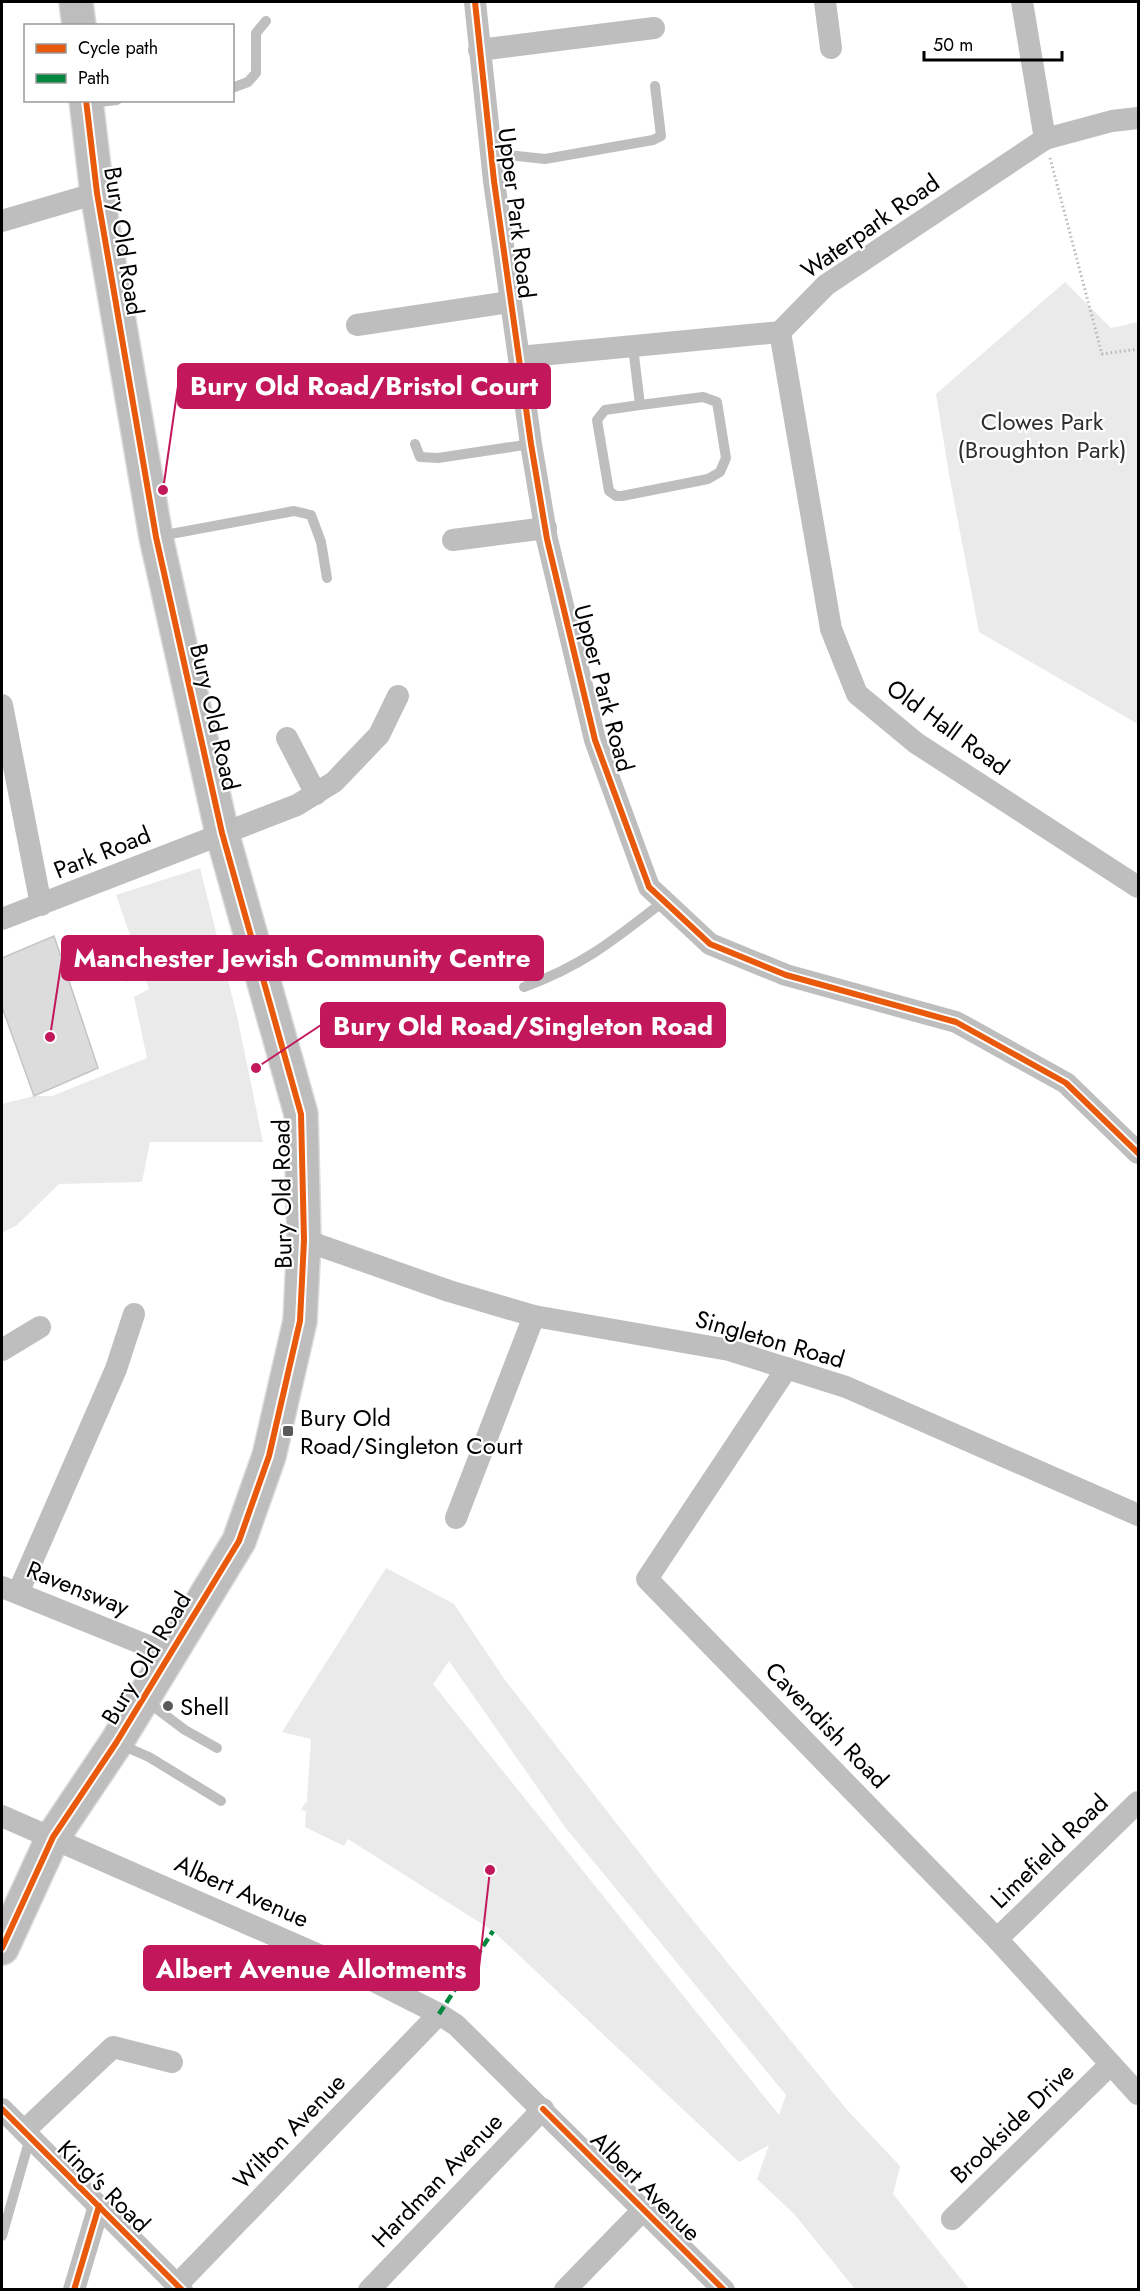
<svg xmlns="http://www.w3.org/2000/svg" width="1140" height="2291" viewBox="0 0 1140 2291" font-family="Jost,sans-serif">
<rect width="100%" height="100%" fill="#fff"/>
<g fill="#eaeaea" fill-rule="evenodd">
<path d="M1065 282 1111 328 1138 322V724L979 632 949 474 936 394Z"/>
<path d="M200 868 237 1016 263 1142H150L142 1182 59 1184 17 1225 2 1233V1104L34 1096H52L147 1058 134 997 149 989 116 895Z"/>
<path d="M386 1568 454 1604 505 1680 666 1887 848 2111 900 2166 893 2194 969 2289H855L795 2215 757 2179 769 2145 739 2162 493 1931 348 1839 344 1846 305 1827 306 1812 301 1809 307 1801 311 1739 282 1732ZM449 1661 565 1827 786 2095 779 2115 433 1684Z"/>
</g>
<path fill="#dcdcdc" stroke="#c5c5c5" stroke-width="1.5" d="M54 936 98 1068 34 1096 2 1007V958Z"/>
<g fill="none" stroke-linecap="round" stroke-linejoin="round">
<defs>
<g id="primary">
<path d="M76 2 79 26"/>
<path d="M2 1948 53 1837 116 1743 239 1541 269 1456 300 1321 304 1240 301 1114 222 833 156 537 97 193 86 100"/>
</g>
</defs>
<use href="#primary" stroke="#dbdbdb" stroke-width="36"/>
<g stroke="#b8b8b8" stroke-width="3" stroke-dasharray="1.5 3" stroke-linecap="butt">
<path d="M1050 158 1102 354 1138 349"/>
<path d="M126 980 226 948"/>
</g>
<g stroke="#bebebe" stroke-width="10">
<path d="M232 88 248 82 256 73V33L266 21"/>
<path d="M90 103 117 100"/>
<path d="M490 153 545 159 653 140 661 136 655 86"/>
<path d="M633 347 640 405 605 410 597 420 609 491 616 496H622L708 479 720 472 726 458 717 402 703 397 640 405"/>
<path d="M415 444 420 457 438 458 531 444"/>
<path d="M160 536 294 511 311 515 321 542 327 578"/>
<path d="M524 987C584 965 615 939 664 901"/>
<path d="M145 1700 185 1730 217 1748"/>
<path d="M119 1744 149 1757 221 1801"/>
<path d="M2 2236 30 2138"/>
</g>
<g stroke="#bebebe" stroke-width="22">
<path d="M475 2 494 181 531 444 547 539 595 740 649 887 710 944 786 975 956 1022 1066 1083 1138 1153"/>
<path d="M825 2 831 48"/>
<path d="M1022 2 1045 139"/>
<path d="M479 50 654 28"/>
<path d="M2 221 97 193"/>
<path d="M357 325 510 302"/>
<path d="M780 332 831 629 857 694 916 743 1138 887"/>
<path d="M519 357 780 332 826 285 1045 139 1112 121 1138 118"/>
<path d="M453 540 546 528"/>
<path d="M2 705 41 905"/>
<path d="M287 738 316 794"/>
<path d="M2 919 297 805 334 782 379 735 398 696"/>
<path d="M304 1240 449 1291 534 1316 729 1350 846 1387 1138 1515"/>
<path d="M2 1350 40 1327"/>
<path d="M787 1368 647 1579 997 1939 1138 2094"/>
<path d="M456 1518 534 1316"/>
<path d="M2 1587 168 1654"/>
<path d="M18 1593 116 1369 134 1314"/>
<path d="M2 1816 344 1966 439 2014 456 2025 724 2290"/>
<path d="M997 1939 1138 1802"/>
<path d="M2 2109 182 2290"/>
<path d="M24 2131 113 2047 172 2062"/>
<path d="M952 2219 1110 2065"/>
<path d="M177 2285 439 2014"/>
<path d="M74 2290 99 2206"/>
<path d="M369 2290 543 2109"/>
<path d="M565 2290 644 2209"/>
</g>
<use href="#primary" stroke="#bdbdbd" stroke-width="33"/>
<path stroke="#00873e" stroke-width="4.5" stroke-dasharray="9 4.5" stroke-linecap="butt" d="M439 2014 493 1931"/>
<defs>
<g id="cycleway">
<path d="M475 2 494 181 531 444 547 539 595 740 649 887 710 944 786 975 956 1022 1066 1083 1138 1153"/>
<path d="M2 1948 53 1837 116 1743 239 1541 269 1456 300 1321 304 1240 301 1114 222 833 156 537 97 193 86 100"/>
<path d="M2 2109 182 2290"/>
<path d="M543 2109 724 2290"/>
<path d="M74 2290 99 2206"/>
</g>
</defs>
<use href="#cycleway" stroke="#fff" stroke-width="10"/>
<use href="#cycleway" stroke="#e8590c" stroke-width="6"/>
</g>
<g fill="#595959" stroke="#fff" stroke-width="2">
<rect x="282" y="1425" width="12" height="12" rx="3"/>
<circle cx="168" cy="1706" r="6"/>
</g>
<g text-anchor="middle" dominant-baseline="central" stroke-width="4.5" stroke-linejoin="round" paint-order="stroke">
<g font-size="24" fill="#000" stroke="#fff">
<text transform="translate(517 213) rotate(83)">Upper Park Road</text>
<text transform="translate(870 226) rotate(-35)">Waterpark Road</text>
<text transform="translate(124 241) rotate(81)">Bury Old Road</text>
<text transform="translate(604 688) rotate(75)">Upper Park Road</text>
<text transform="translate(215 717) rotate(77)">Bury Old Road</text>
<text transform="translate(948 727) rotate(36)">Old Hall Road</text>
<text transform="translate(102 852) rotate(-22)">Park Road</text>
<text transform="translate(282 1194) rotate(-91)">Bury Old Road</text>
<text transform="translate(770 1339) rotate(16)">Singleton Road</text>
<text transform="translate(78 1588) rotate(22)">Ravensway</text>
<text transform="translate(146 1658) rotate(-59)">Bury Old Road</text>
<text transform="translate(827 1725) rotate(46)">Cavendish Road</text>
<text transform="translate(1049 1851) rotate(-44)">Limefield Road</text>
<text transform="translate(242 1891) rotate(24)">Albert Avenue</text>
<text transform="translate(1012 2123) rotate(-44)">Brookside Drive</text>
<text transform="translate(289 2131) rotate(-46)">Wilton Avenue</text>
<text transform="translate(437 2180) rotate(-46)">Hardman Avenue</text>
<text transform="translate(104 2186) rotate(45)">King's Road</text>
<text transform="translate(646 2186) rotate(45)">Albert Avenue</text>
</g>
<g font-size="24" fill="#2f2f2f" stroke="#fff">
<text x="1042" y="421">Clowes Park<tspan x="1042" dy="28">(Broughton Park)</tspan></text>
</g>
<g font-size="24" fill="#000" stroke="#fff" text-anchor="start">
<text x="300" y="1417">Bury Old<tspan x="300" dy="28">Road/Singleton Court</tspan></text>
<text x="180" y="1706">Shell</text>
</g>
</g>
<path fill="none" stroke="#c2185b" stroke-width="2" d="M163 490L178 386M50 1037L62 958M256 1068L321 1025M490 1870L479 1968"/>
<g fill="#c2185b" stroke="#fff" stroke-width="2">
<circle cx="163" cy="490" r="6"/>
<circle cx="50" cy="1037" r="6"/>
<circle cx="256" cy="1068" r="6"/>
<circle cx="490" cy="1870" r="6"/>
</g>
<g fill="#c2185b" stroke="#c2185b" stroke-width="2">
<rect x="178" y="364" width="372" height="44" rx="6"/>
<rect x="62" y="936" width="481" height="44" rx="6"/>
<rect x="321" y="1003" width="404" height="44" rx="6"/>
<rect x="144" y="1946" width="335" height="44" rx="6"/>
</g>
<g font-size="26" text-anchor="middle" font-weight="bold" fill="#fff">
<text x="364" y="395">Bury Old Road/Bristol Court</text>
<text x="302" y="967">Manchester Jewish Community Centre</text>
<text x="523" y="1035">Bury Old Road/Singleton Road</text>
<text x="311" y="1978">Albert Avenue Allotments</text>
</g>
<rect width="1140" height="2291" fill="none" stroke="#000000" stroke-width="6"/>
<rect x="24" y="24" width="210" height="78" fill="#ffffff" stroke="#999999" stroke-width="1.5"/>
<rect x="36" y="44" width="30" height="9" fill="#e8590c" stroke="#999999" stroke-width="1.5"/>
<text x="78" y="54" font-size="18" fill="#000000">Cycle path</text>
<rect x="36" y="74" width="30" height="9" fill="#00873e" stroke="#999999" stroke-width="1.5"/>
<text x="78" y="84" font-size="18" fill="#000000">Path</text>
<path d="M924 51v9h138v-9" fill="none" stroke="#000000" stroke-width="3"/>
<text x="933" y="51" font-size="18" fill="#000000" stroke="#ffffff" stroke-width="4.5" paint-order="stroke">50 m</text>
</svg>
